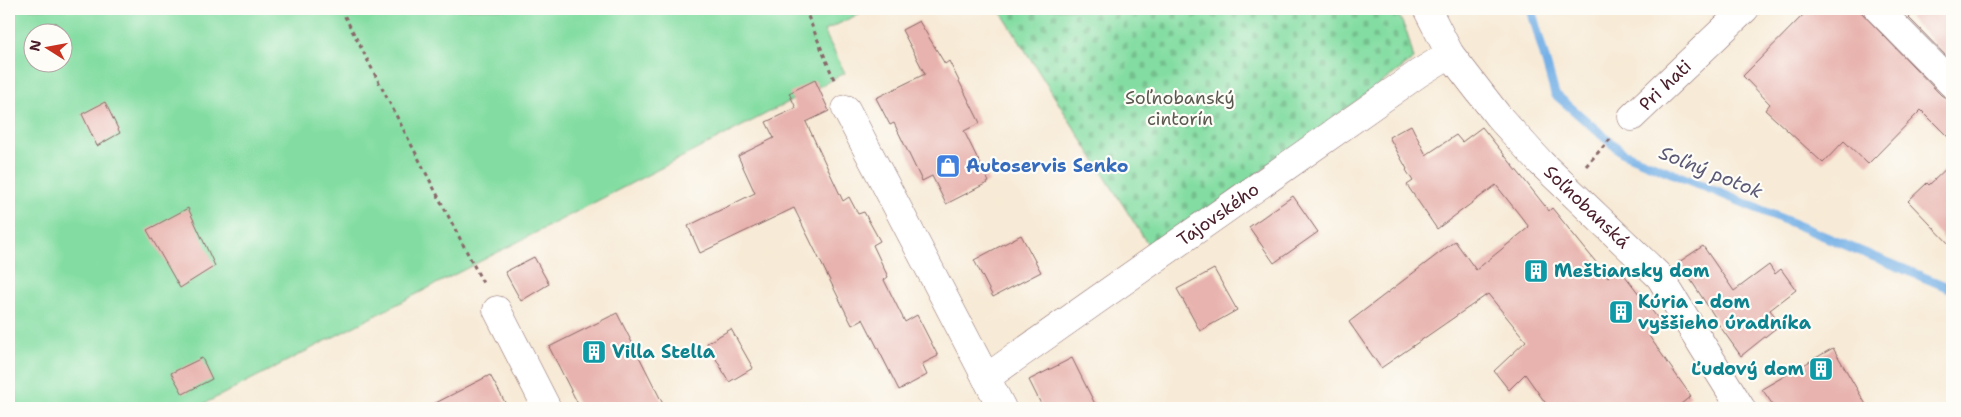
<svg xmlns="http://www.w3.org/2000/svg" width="1961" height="417" viewBox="0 0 1961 417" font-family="'Shantell Sans',sans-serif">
<defs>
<pattern id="cemetery-stones" width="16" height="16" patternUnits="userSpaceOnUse" patternTransform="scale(1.25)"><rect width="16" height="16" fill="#83dda2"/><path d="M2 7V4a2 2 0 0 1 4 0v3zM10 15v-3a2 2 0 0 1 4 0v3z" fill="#73bd8c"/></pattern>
</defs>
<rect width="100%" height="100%" fill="#fdfcf7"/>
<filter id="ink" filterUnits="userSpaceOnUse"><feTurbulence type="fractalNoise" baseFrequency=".02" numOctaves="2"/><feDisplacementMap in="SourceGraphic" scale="10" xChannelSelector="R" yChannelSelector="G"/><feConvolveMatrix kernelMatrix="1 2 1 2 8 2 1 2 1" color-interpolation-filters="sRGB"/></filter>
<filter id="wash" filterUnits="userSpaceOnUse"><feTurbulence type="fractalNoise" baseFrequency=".0096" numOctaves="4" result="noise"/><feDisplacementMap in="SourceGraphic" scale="20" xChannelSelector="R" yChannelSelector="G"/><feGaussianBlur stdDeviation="1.12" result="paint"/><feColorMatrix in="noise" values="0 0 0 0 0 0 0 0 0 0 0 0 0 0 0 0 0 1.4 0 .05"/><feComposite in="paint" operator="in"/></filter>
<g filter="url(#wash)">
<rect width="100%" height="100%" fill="#f7ead6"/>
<path fill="#83dda2" stroke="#667e66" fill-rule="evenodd" d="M9 9H869L824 31 845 73 196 408H9ZM32 32H62V62H32Z"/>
<path fill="url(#cemetery-stones)" stroke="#667e66" d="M999 9H1396L1407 33 1414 59 1152 251Z"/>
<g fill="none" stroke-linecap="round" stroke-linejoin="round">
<path stroke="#75b0e6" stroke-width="9" d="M1531 9 1555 94 1623 153 1952 289"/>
</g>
<g id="blocks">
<g fill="#e8b3ae">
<path d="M1809 9H1858L1941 95 1947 99H1952V141L1921 110 1868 164 1844 141 1823 163 1765 110 1770 104 1743 76Z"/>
<path d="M1917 9H1952V62L1909 18Z"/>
<path d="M919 21 945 64 949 61 980 123 964 131 989 182 946 204 932 176 922 181 894 123 890 125 876 98 925 74 902 30Z"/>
<path d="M47 23H57L62 32H32V36L31 32Z"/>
<path d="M815 80 829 111 806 122 843 201 849 197 858 214 864 212 880 241 873 245 888 277 884 280 905 322 917 315 938 356 922 364 927 375 899 390 863 319 852 325 794 208 700 253 688 226 755 193 738 156 774 138 766 122 796 108 789 93Z"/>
<path d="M105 102 120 133 97 146 82 114Z"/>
<path d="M1411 125 1426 155 1456 135 1462 142 1482 127 1549 211 1552 208 1608 277 1619 268 1663 325 1649 336 1691 396 1676 408H1549L1525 374 1509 390 1494 371 1526 341 1488 294 1381 368 1349 322 1455 241 1476 270 1529 227 1496 185 1437 229 1407 185 1413 181 1406 170 1407 169 1389 137Z"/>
<path d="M1952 163V247L1908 201 1927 183 1929 185Z"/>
<path d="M1293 196 1318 232 1274 263 1249 227Z"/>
<path d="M188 208 215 266 180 288 147 230Z"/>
<path d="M1021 235 1041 272 993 297 974 260Z"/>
<path d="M1703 246 1734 291 1769 265 1775 274 1781 269 1796 290 1770 310 1781 324 1741 356 1714 318 1715 317 1679 262Z"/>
<path d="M534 257 549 284 521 301 505 272Z"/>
<path d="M1214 269 1237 310 1200 331 1177 289Z"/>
<path d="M617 313 665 408H580L549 347Z"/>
<path d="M731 329 753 368 729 382 707 343Z"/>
<path d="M1833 348 1868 408H1775L1762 389Z"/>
<path d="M202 358 212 379 183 394 171 373Z"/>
<path d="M1072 358 1097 408H1043L1029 380Z"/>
<path d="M490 375 508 408H426Z"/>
</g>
</g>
</g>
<g filter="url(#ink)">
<use href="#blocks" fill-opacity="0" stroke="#876667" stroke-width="1"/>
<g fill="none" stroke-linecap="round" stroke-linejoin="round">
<defs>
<g id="minor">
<path d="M1878 9 1952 84"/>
<path d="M846 109 1002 408"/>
<path id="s1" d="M1632 117 1745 9"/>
<path d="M497 310 547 408"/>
<path id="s2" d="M986 378 1419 73 1450 54"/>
</g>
<g id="tertiary">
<path id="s3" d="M1427 9 1450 54 1498 116 1541 163 1660 277 1741 408"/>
</g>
</defs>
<use href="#minor" stroke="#876667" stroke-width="29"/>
<use href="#tertiary" stroke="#876667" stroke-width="29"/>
<g stroke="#876667" stroke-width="3" stroke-dasharray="4 4" stroke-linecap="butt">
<path d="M341 9 484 285"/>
<path d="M805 9 835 82"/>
<path d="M1586 166 1612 137"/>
</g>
<use href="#minor" stroke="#fff" stroke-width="28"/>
<use href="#tertiary" stroke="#fff" stroke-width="28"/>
</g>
</g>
<defs>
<symbol id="shop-square" viewBox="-11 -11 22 22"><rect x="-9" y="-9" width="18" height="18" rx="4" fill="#3f7fe0" stroke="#fdfcf7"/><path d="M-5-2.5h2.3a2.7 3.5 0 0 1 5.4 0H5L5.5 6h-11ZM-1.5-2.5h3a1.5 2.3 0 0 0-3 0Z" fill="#fff"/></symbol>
<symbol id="building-square" viewBox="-11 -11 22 22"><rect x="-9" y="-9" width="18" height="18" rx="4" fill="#0f9aa8" stroke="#fdfcf7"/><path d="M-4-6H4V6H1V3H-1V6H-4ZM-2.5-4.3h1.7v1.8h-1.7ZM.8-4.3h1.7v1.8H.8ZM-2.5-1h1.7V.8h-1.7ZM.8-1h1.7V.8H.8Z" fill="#fff"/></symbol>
</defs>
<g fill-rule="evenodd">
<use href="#shop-square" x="934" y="152" width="28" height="28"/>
<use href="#building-square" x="1522" y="257" width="28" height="28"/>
<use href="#building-square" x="1607" y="298" width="28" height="28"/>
<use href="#building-square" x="580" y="338" width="28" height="28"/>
<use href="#building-square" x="1807" y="355" width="28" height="28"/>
</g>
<g text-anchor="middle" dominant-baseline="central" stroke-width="4.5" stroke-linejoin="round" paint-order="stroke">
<g font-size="18" fill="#4a1f2b" stroke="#fdfcf7">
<text stroke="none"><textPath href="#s1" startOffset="46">Pri hati</textPath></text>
<text stroke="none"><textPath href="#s3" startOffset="256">Soľnobanská</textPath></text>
<text stroke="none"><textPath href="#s2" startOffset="284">Tajovského</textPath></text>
</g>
<g font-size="18" fill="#5b584f" stroke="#fdfcf7">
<text x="1180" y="98">Soľnobanský<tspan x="1180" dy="21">cintorín</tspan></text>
</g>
<g font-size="18" font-weight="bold" fill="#366cbe" stroke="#fdfcf7" text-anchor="start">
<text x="966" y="166">Autoservis Senko</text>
</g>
<g font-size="18" font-weight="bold" fill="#0d838f" stroke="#fdfcf7" text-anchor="start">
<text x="1554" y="271">Meštiansky dom</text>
<text x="1638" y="302">Kúria - dom<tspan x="1638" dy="21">vyššieho úradníka</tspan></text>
<text x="612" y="352">Villa Stella</text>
<text x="1804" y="369" text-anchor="end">Ľudový dom</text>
</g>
<g font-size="19" font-style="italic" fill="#5b5976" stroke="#fdfcf7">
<text transform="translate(1711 172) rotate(22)">Soľný potok</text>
</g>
</g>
<rect width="1961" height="417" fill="none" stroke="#fdfcf7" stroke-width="30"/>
<g transform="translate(48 48) rotate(281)"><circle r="24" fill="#fdfcf7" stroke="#b5a4a5"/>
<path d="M0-4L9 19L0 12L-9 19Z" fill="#c8321e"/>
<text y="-8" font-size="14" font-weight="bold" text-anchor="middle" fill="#4a1f2b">N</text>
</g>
</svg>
